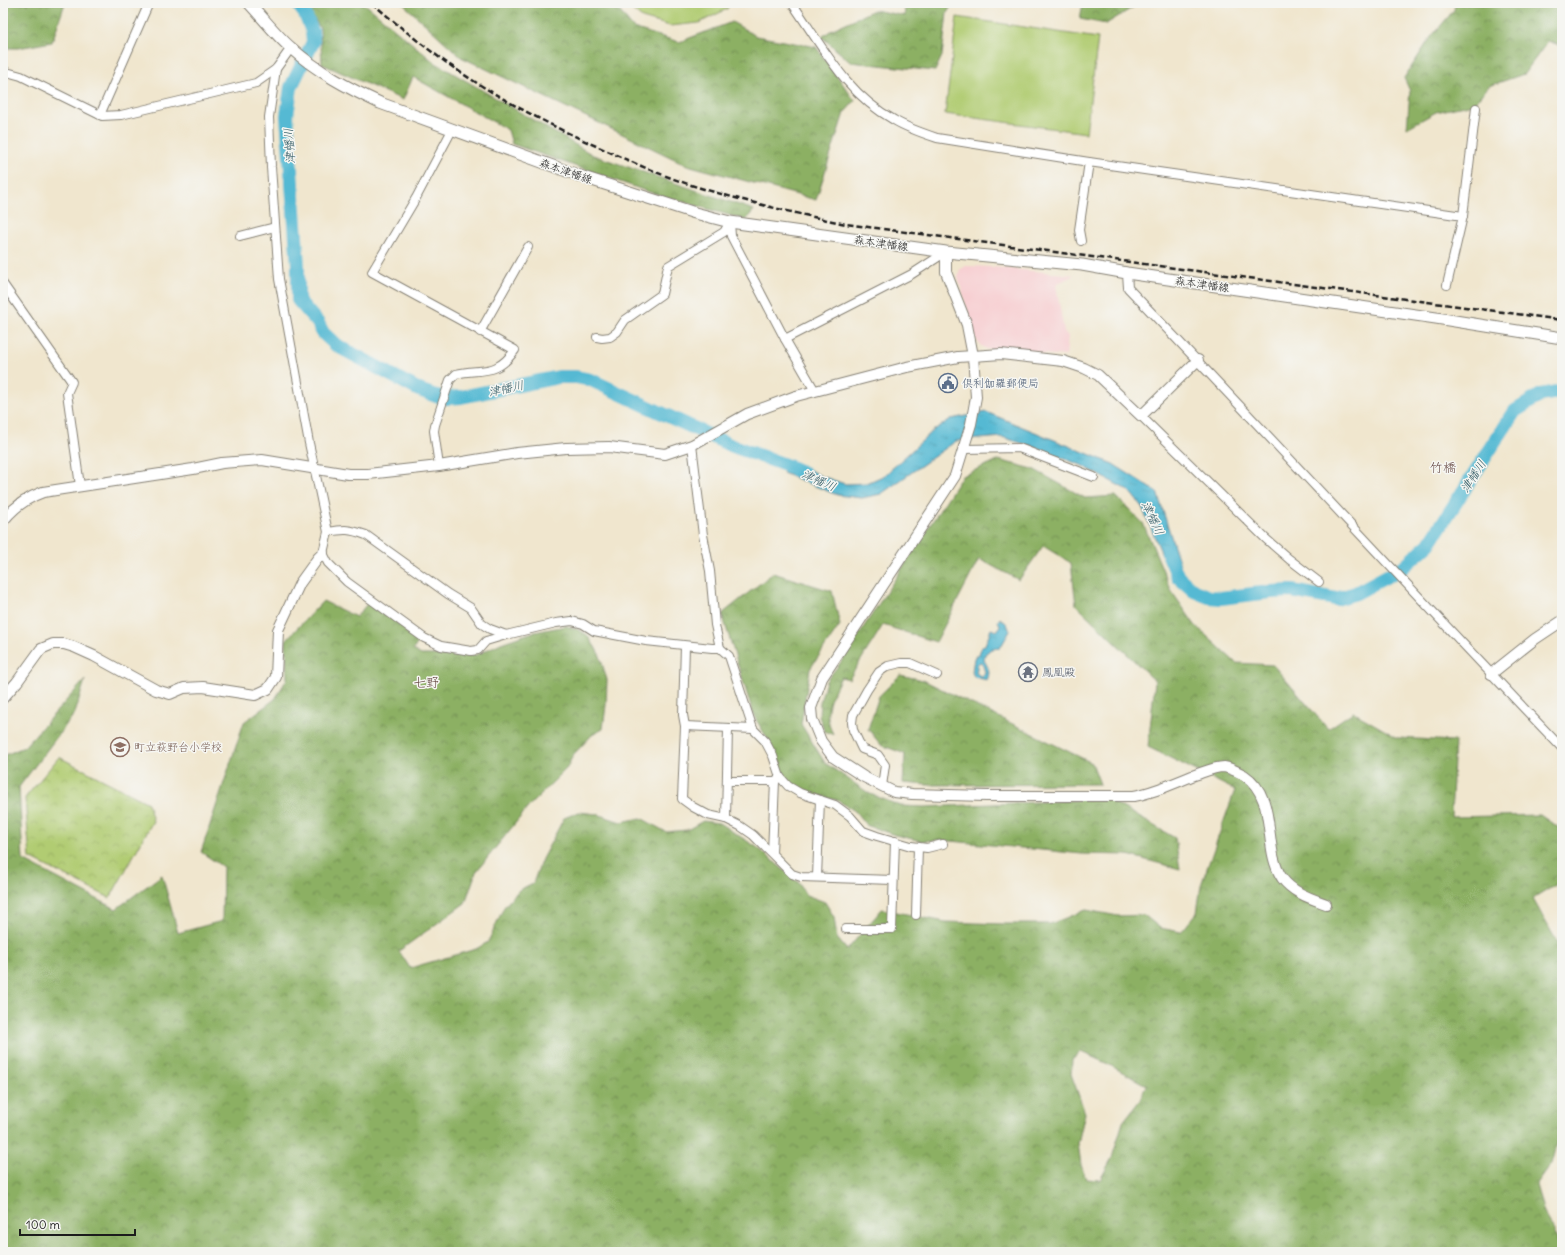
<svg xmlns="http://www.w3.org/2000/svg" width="1565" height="1255" viewBox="0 0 1565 1255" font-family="Delius,'Klee One',sans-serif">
<defs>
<pattern id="forest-crowns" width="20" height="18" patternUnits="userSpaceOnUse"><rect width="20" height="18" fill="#8cb064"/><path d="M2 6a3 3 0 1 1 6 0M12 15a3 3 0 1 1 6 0" fill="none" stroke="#728e52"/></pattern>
<pattern id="park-crowns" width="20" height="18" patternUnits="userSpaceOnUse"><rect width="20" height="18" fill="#b1cc72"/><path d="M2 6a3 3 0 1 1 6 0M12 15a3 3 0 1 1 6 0" fill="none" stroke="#98af62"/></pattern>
<pattern id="water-ripples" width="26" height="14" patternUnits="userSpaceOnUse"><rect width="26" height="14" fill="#54b9d3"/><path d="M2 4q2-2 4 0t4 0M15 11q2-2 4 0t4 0" fill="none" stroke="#499eb5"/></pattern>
</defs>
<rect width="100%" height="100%" fill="#f6f6f2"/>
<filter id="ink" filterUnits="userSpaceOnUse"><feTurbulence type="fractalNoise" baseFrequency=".025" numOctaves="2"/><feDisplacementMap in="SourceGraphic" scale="8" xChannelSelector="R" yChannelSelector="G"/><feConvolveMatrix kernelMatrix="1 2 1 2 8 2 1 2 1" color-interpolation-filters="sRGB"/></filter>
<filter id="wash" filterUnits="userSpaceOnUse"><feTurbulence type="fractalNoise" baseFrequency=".012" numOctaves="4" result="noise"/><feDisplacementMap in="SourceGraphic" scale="16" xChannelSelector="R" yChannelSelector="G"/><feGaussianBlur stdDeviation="0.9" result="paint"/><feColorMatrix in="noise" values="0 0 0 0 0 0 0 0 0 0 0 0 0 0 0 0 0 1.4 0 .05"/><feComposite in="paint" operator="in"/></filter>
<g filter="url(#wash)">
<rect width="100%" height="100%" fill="#f0e6ce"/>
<path fill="#f7cfd2" d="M966 266 992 267 1074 275 1056 284 1064 332 1068 336 1066 356 987 349 980 345 975 338 971 324 958 277 960 269Z"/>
<g fill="#b1cc72" stroke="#667447">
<path d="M624 3H730L727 9 699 23 670 26 642 18Z"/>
<path d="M957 17 1098 38 1086 133 945 114Z"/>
</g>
<g fill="url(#forest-crowns)" stroke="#546640" fill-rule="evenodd">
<path d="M3 3H65L52 42 18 48H3Z"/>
<path d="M304 3H364L434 62 593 155 754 210 746 220 646 191 512 144 508 130 413 77 403 100 322 64 320 28Z"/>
<path d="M402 3H613L633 28 679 42 732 22 756 36 816 47 855 101 844 113 816 200 687 165 461 57Z"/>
<path d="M904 3H953L947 13 942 56 935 71 850 62 822 37 833 29 874 10 905 16Z"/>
<path d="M1083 3H1140L1106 24 1080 19Z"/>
<path d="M1455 3H1562V46L1548 41 1524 74 1489 86 1473 104 1436 112 1407 128 1410 91 1404 78 1431 37 1454 10Z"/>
<path d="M998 460 1033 469 1085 498 1116 496 1143 523 1172 592 1195 625 1236 663 1273 665 1328 729 1353 712 1398 738 1455 741 1451 817 1540 815 1562 830V881L1533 899 1562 951V1122L1551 1164 1536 1185 1544 1213 1558 1238 1559 1252H3V756L24 747 85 680 75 713 19 787 23 860 116 909 162 875 178 933 222 921 223 867 201 852 244 722 275 699 287 679 286 640 323 601 356 617 368 603 387 615 420 639 413 650 421 655H476L501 643 530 633 566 626 579 630 587 635 595 647 600 656 607 680 606 705 603 729 592 735 573 755 567 768 530 805 476 872 465 903 399 951 410 968 476 949 488 942 504 907 519 890 533 883 542 859 564 818 579 812 597 814 621 822 641 818 666 832 687 830 703 821 719 823 758 848 798 882 806 895 825 902 834 917 837 938 847 950 882 909 945 922 1004 924H1050L1086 910 1118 916 1144 915 1160 928 1181 932 1197 913 1201 885 1235 790 1148 747 1155 681 1076 605 1071 563 1043 546 1019 580 979 559 936 642 883 625 849 679 841 677C830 700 822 710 833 734L824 731 819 716 820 702 826 681 841 662 962 476ZM1081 1052 1106 1063 1146 1085 1140 1100 1123 1122 1112 1158 1100 1180 1086 1179 1081 1165 1078 1143 1085 1113 1071 1074 1072 1060Z"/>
<path d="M773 573 832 591 840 625 810 669 801 724 825 763 870 794 901 806 924 807 1108 799 1175 838 1180 869 1128 855 1082 854 941 840 922 841 895 835 866 825 855 811 837 800 820 797 808 792 793 785 786 779 771 745 754 716 722 614Z"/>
<path d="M900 675 923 680 1092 763 1100 784 928 785 903 783 905 754 881 745 868 729 879 696Z"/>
</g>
<path fill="url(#park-crowns)" stroke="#667447" d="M59 757 148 803 153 821 110 898 30 858 25 798Z"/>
<g fill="url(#water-ripples)" stroke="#386a78" fill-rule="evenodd">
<path d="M986 412 1113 464 1157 492 1181 568 1169 571 1142 507 1129 491 1081 465 1031 446 1002 437 956 441 881 494 862 498 837 495 783 473 790 460 821 476 845 484 867 483 885 475 934 430 951 419Z"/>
<path d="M1000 618 1007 624 1010 631 1000 648 991 649 985 654 984 660C988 667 991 672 987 680L974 677 972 672 974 658 979 654 982 646 985 645 991 629 996 631 998 630 1000 625 998 621ZM980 662 982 663 985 672 982 677 976 673 977 668V665Z"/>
</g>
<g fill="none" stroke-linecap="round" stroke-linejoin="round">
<g stroke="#54b9d3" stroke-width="14">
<path d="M297 3 305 14 312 31 313 42 291 87 287 116 298 265V300L318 323 323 333 336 345 419 390 436 396 447 398 461 397 559 377H576L591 380 730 445 791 467 804 473"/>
<path d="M1168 553 1178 577 1194 591 1209 597 1221 598 1270 592 1292 591 1336 599 1356 593 1402 568 1429 544 1515 411 1541 395 1562 391"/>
</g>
</g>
</g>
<g filter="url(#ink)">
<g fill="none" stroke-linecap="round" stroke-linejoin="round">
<defs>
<g id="minor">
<path d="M792 3C823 47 845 93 894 120 907 128 922 133 937 138L1089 162 1463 216"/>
<path d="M276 69 269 117 271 167 279 279 309 443 328 532 323 553 328 563 347 582 424 638 441 646 471 651 478 650 486 641 506 635"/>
<path d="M3 71 21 76 102 116 121 115 256 83 276 69 291 48"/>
<path d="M100 115 149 3"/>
<path d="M730 222 731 236 785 339 815 391"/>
<path d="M240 236 275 227"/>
<path d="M1081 241 1079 230 1089 162"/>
<path d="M1127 273 1128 288C1274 440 1416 596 1562 748"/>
<path d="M3 284 72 382 67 393 80 486"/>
<path d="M1447 285 1463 216 1476 108"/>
<path d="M480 332 528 247"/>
<path d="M597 337 602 338 610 337 617 332 625 320 662 294 668 266 724 232 730 222"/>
<path d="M785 339 912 274 946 252"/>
<path d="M1141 416 1266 539 1289 559 1319 582"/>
<path d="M964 449 1019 448 1094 477"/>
<path d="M439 466 434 431 435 425 450 380 456 374C482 368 496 377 515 350L372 272 416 198 452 130"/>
<path d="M328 532C345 529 349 529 366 535L448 594 471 608 482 624 490 629 506 635 556 623 572 621 583 624 594 631 646 641 712 648H720L715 625 710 571 703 535 692 445"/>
<path d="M685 646 683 715 685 726 682 799 693 807 708 815 726 819 740 826 753 835 792 874 801 877 893 880"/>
<path d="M720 648 729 656 753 729 765 741 773 756 780 777 788 786 800 793 835 805 850 816 863 831 877 836 911 846 927 848 943 844"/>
<path d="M685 726 753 729"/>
<path d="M727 781H775"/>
<path d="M882 786 885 765 878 755 862 749 853 730 852 723 853 715 867 690 879 672 888 666 901 663H910L937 675"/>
<path d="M726 819 728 728"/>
<path d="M772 853 775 781 780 777"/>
<path d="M817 877 820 800"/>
<path d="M916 915 918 847"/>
<path d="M846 929H892L895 841"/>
</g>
<g id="tertiary">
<path d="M946 252V272L967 325 973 356 976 397 971 424 955 476 822 678 811 708 812 719 821 741 833 757 864 777 894 792 912 794 986 796H1134C1154 792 1173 784 1192 776 1202 773 1213 767 1224 767 1231 768 1238 772 1244 775 1279 798 1262 849 1282 878 1293 893 1310 898 1326 904"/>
<path d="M3 521C14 507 26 498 43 492L193 469 222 463 262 460 348 474H368L439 466 517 453 566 448 609 447 665 454 692 445 747 414 796 396 907 367 958 357 973 356 1001 354 1063 361 1084 368 1098 375 1141 416 1198 360"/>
<path d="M1491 674 1535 639 1562 621"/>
<path d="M3 698 17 682 41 649 53 644H64L74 647 94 656 156 690 170 694 184 688 203 687 255 695 268 689 276 677 278 630 300 583 318 558 323 553"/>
</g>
<path id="secondary" d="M249 3C263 18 276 35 291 48 318 72 348 88 380 103L583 177 695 213 730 222 946 252 1082 265 1127 273 1436 318 1562 338"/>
</defs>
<use href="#minor" stroke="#868175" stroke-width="10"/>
<use href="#tertiary" stroke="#868175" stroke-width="12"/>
<use href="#secondary" stroke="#868175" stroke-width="13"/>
<use href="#minor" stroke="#fff" stroke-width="8"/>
<use href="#tertiary" stroke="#fff" stroke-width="10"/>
<use href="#secondary" stroke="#fff" stroke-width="11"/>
<path stroke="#1c1c1c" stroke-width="2.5" stroke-dasharray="6 3" stroke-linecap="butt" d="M372 3C400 27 429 51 460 72 508 104 559 130 612 153 638 165 664 176 691 185 742 201 794 213 846 224L1562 320"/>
</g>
</g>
<defs>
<symbol id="civic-ring" viewBox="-11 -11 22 22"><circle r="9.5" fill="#f6f6f2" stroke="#5c6f8a" stroke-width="1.5"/><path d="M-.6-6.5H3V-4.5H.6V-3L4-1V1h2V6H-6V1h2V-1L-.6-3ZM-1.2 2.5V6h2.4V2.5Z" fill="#5c6f8a"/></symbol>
<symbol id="temple-ring" viewBox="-11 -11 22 22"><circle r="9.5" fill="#f6f6f2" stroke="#6b7280" stroke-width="1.5"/><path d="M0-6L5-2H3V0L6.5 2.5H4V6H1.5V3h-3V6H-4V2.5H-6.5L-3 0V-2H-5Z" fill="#6b7280"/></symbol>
<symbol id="school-ring" viewBox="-11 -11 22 22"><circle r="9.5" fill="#f6f6f2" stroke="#8d6e63" stroke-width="1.5"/><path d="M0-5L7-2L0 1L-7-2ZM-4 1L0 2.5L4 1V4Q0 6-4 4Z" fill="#8d6e63"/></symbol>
</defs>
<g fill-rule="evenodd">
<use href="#civic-ring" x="937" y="372" width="22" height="22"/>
<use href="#temple-ring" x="1017" y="661" width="22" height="22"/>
<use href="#school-ring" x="109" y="736" width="22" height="22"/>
</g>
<g text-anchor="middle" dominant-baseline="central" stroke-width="3" stroke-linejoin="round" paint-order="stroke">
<g font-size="11" fill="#1c1c1c" stroke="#f6f6f2">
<text transform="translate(566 171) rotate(19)">森本津幡線</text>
<text transform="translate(881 243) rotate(8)">森本津幡線</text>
<text transform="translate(1202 284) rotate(8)">森本津幡線</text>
</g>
<g font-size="11" fill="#4e5e75" stroke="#f6f6f2" text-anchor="start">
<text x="962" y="383">倶利伽羅郵便局</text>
</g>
<g font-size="11" fill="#5b616d" stroke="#f6f6f2" text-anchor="start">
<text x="1042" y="672">鳳凰殿</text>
</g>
<g font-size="11" fill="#785e54" stroke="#f6f6f2" text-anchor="start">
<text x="134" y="747">町立萩野台小学校</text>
</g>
<g font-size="12" font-style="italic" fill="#325b65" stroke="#f6f6f2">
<text transform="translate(289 146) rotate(-94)">津幡川</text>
<text transform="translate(506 388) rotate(-12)">津幡川</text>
<text transform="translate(1473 476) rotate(-57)">津幡川</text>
<text transform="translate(819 480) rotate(24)">津幡川</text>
<text transform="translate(1153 518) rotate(65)">津幡川</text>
</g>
<g font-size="13" fill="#684b47" stroke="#f6f6f2">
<text x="1443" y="467">竹橋</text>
<text x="426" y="682">七野</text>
</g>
</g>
<rect width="1565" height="1255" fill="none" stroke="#f6f6f2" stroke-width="16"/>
<path d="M20 1229v6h115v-6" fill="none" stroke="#1c1c1c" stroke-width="2"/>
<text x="26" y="1229" font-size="12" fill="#1c1c1c" stroke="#f6f6f2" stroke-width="3" paint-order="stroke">100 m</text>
</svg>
